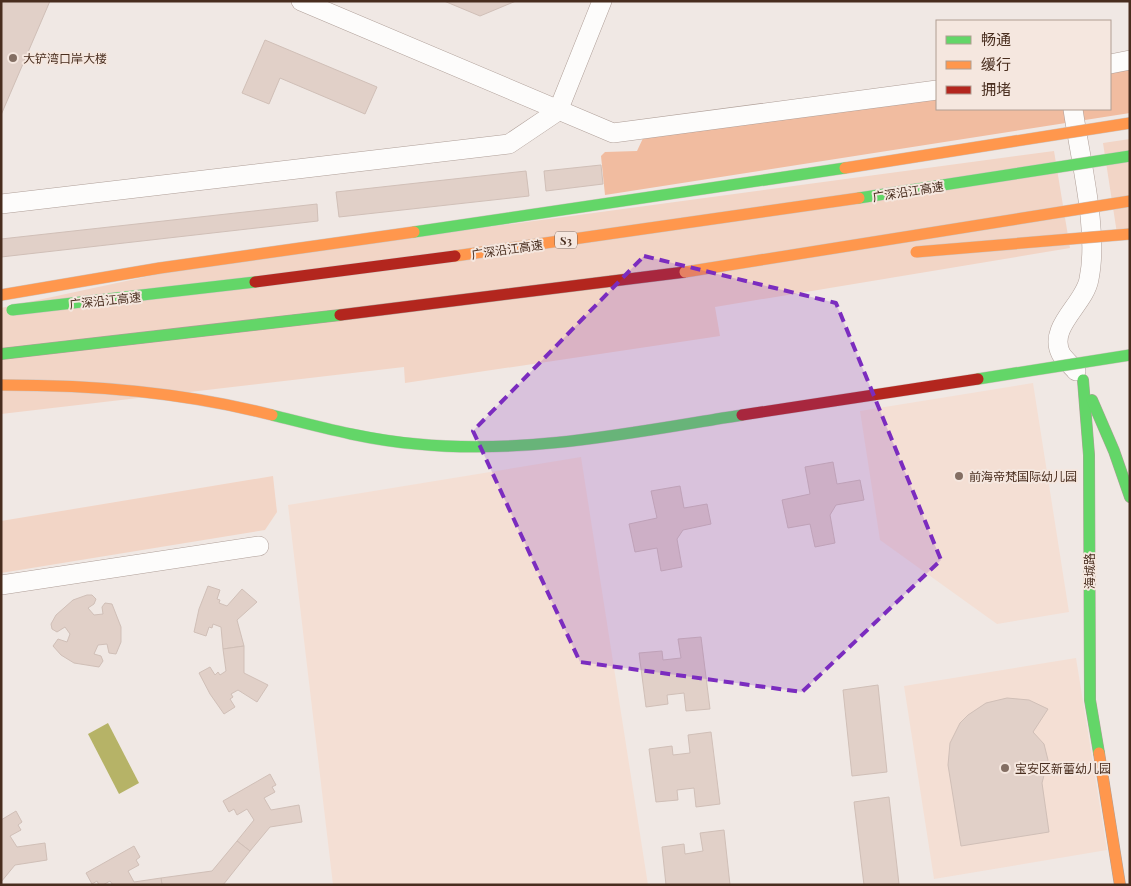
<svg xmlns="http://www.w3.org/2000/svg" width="1131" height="886" viewBox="0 0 1131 886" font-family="'Playfair Display','Noto Sans SC',serif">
<rect width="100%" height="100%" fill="#f0e8e4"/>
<g fill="#f4dfd4">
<path d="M1033 383 1069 612 997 624 880 540 860 411Z"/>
<path d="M581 457 648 885H333L288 505Z"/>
<path d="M1076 658 1107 850 934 879 904 686Z"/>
</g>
<g fill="#f2d5c6">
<path d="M1130 139V238L1118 240 1103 143Z"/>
<path d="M1054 151 1070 248 715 307 720 336 405 383 404 367 1 414V308L191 267Z"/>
<path d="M273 476 277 512 265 530 1 573V521Z"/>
</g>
<path fill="#f1bca0" d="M1130 67V113L605 195 601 156 605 152 637 151 645 134 937 95V109H1110V70Z"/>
<path fill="#b6b367" d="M108 723 139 783 119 794 88 734Z"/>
<g fill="#e1d0c8" stroke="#d0bfb7">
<path d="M1 1H50L1 115Z"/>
<path d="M444 1H516L480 16Z"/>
<path d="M265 40 377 87 365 114 280 78 269 104 242 93Z"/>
<path d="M601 165 603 184 546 191 544 171Z"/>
<path d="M526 171 529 196 339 217 336 192Z"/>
<path d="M317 204 318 221 1 257V239Z"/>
<path d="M833 462 837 484 860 480 864 500 836 505 830 515 835 543 815 547 810 524 788 528 782 500 810 494 805 467Z"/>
<path d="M680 486 684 508 707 504 711 524 683 530 677 539 682 567 661 571 657 548 635 552 629 524 657 518 651 491Z"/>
<path d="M208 586 220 590 217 599 220 600 219 603 227 606 242 589 257 602 237 620 244 646 223 649 221 627 213 624 212 628 209 627 206 636 194 632 199 609Z"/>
<path d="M87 595H92L96 599 94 604 88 608 94 615 103 614 102 607 105 603 112 604 121 627V642L116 654 109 653 107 644 98 645 94 654 101 656 103 661 99 667 74 663 61 655 53 646 58 639 67 642 70 634 65 627 57 632 52 629 51 624 56 615 73 600Z"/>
<path d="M701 637 710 709 686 711 684 693 667 695 668 704 646 707 639 653 662 651 663 660 681 658 678 639Z"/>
<path d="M244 646V673L268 685 257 702 238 690 231 694 233 697 230 699 235 707 224 714 210 694 199 673 210 667 215 675 218 672 220 675 226 671 223 649Z"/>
<path d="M878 685 887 772 852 776 843 690Z"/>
<path d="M1007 698 1029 700 1048 709 1033 732 1044 744 1048 760 1042 783 1049 832 961 846 948 765 950 743 960 723 968 715 986 703Z"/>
<path d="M711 732 720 804 696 807 694 788 677 790 678 800 656 802 649 749 672 746 673 755 690 753 688 735Z"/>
<path d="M270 774 276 785 272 787 275 792 264 798 271 810 299 805 302 822 270 827 250 851 237 841 254 820 247 809 237 815 234 809 229 812 223 801Z"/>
<path d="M889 797 899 884 864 885 854 802Z"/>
<path d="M16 811 22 822 18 825 21 830 10 836 17 847 45 843 47 860 15 865 1 882V820Z"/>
<path d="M724 830 730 885H666L662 847 684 844 685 854 703 851 700 833Z"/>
<path d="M237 841 250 851 223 885H162L161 878 212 871Z"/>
<path d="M134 846 140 857 136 860 139 865 128 871 134 882 161 878 162 885H113L110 881 103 885H99L97 881 92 884 86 873Z"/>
</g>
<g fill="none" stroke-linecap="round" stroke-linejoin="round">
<defs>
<g id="street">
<path d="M301 1 613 133 937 90"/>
<path d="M1110 64 1130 60"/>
<path d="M1073 109C1080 159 1099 231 1089 279 1085 304 1047 327 1061 354 1065 360 1072 366 1076 371"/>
<path d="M1 204 509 144 558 111 602 1"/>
<path d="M1 585 259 546"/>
</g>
<g id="fast">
<path d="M1 354 340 315"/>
<path d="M1083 380 1089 455 1090 700 1099 753"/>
<path d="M1092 400 1114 451 1130 497"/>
</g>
<path id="slow" d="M1099 753 1120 885"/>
<path id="jam" d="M340 315 685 272"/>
</defs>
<use href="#street" stroke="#af9f98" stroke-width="20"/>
<use href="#fast" stroke="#af9f98" stroke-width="12"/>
<use href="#slow" stroke="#af9f98" stroke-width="12"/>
<use href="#jam" stroke="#af9f98" stroke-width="12"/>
<use href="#street" stroke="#fdfcfb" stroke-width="19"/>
<use href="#fast" stroke="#63d668" stroke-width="11"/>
<use href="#slow" stroke="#ff974d" stroke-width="11"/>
<use href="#jam" stroke="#b3261e" stroke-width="11"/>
<defs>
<g id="fast-bridge">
<path d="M859 198 1130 156"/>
<path d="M414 232 845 168"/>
<path d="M12 310 255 282"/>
<path d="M978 379 1130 355"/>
<path d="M272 415C320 427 368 440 417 444 526 455 635 432 742 415"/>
</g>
<g id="slow-bridge">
<path d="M845 168 1130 123"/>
<path d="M916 252 1130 234"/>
<path d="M455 256 859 198"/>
<path d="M685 272 1130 201"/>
<path d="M1 295 160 268 414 232"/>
<path d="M1 385C93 385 182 392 272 415"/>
</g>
<g id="jam-bridge">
<path d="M255 282 455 256"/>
<path d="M742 415 978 379"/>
</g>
</defs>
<use href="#fast-bridge" stroke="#cec5c0" stroke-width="12" stroke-linecap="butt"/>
<use href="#slow-bridge" stroke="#cec5c0" stroke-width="12" stroke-linecap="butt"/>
<use href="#jam-bridge" stroke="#cec5c0" stroke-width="12" stroke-linecap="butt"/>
<use href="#fast-bridge" stroke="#63d668" stroke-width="11"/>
<use href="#slow-bridge" stroke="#ff974d" stroke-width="11"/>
<use href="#jam-bridge" stroke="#b3261e" stroke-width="11"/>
</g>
<path fill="#7b2cbf" fill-opacity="0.2" stroke="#7b2cbf" stroke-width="4" stroke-dasharray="10 6" stroke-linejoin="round" d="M644 256 836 303 941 560 802 692 580 662 473 431Z"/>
<g fill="#836e63" stroke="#f5e7df" stroke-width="2">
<circle cx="13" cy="58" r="5"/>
<circle cx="959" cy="476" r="5"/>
<circle cx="1005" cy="768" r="5"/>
</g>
<g text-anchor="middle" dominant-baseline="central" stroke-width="4" stroke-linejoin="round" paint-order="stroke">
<rect fill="#f5e7df" stroke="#7c6558" stroke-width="1" x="555" y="231.5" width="22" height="17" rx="4"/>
<g font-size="11" font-weight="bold" fill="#482d1e">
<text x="566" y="240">S3</text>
</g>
<g font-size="12" fill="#482d1e" stroke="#f5e7df" text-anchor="start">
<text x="23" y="58">大铲湾口岸大楼</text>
<text x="969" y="476">前海帝梵国际幼儿园</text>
<text x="1015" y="768">宝安区新蕾幼儿园</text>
</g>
<g font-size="12" fill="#482d1e" stroke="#f5e7df">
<text transform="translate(908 191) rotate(-9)">广深沿江高速</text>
<text transform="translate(507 249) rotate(-8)">广深沿江高速</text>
<text transform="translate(105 300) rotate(-6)">广深沿江高速</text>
<text transform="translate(1089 571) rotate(-90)">海城路</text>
</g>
</g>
<rect width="1131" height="886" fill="none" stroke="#482d1e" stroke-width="5"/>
<rect x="936" y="20" width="175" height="90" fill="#f5e7df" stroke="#b09d92"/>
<rect x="946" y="36" width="25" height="8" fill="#63d668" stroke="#b09d92"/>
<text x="981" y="45" font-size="15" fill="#482d1e">畅通</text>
<rect x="946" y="61" width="25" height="8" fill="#ff974d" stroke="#b09d92"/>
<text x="981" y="70" font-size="15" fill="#482d1e">缓行</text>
<rect x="946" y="86" width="25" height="8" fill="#b3261e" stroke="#b09d92"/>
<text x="981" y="95" font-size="15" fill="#482d1e">拥堵</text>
</svg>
